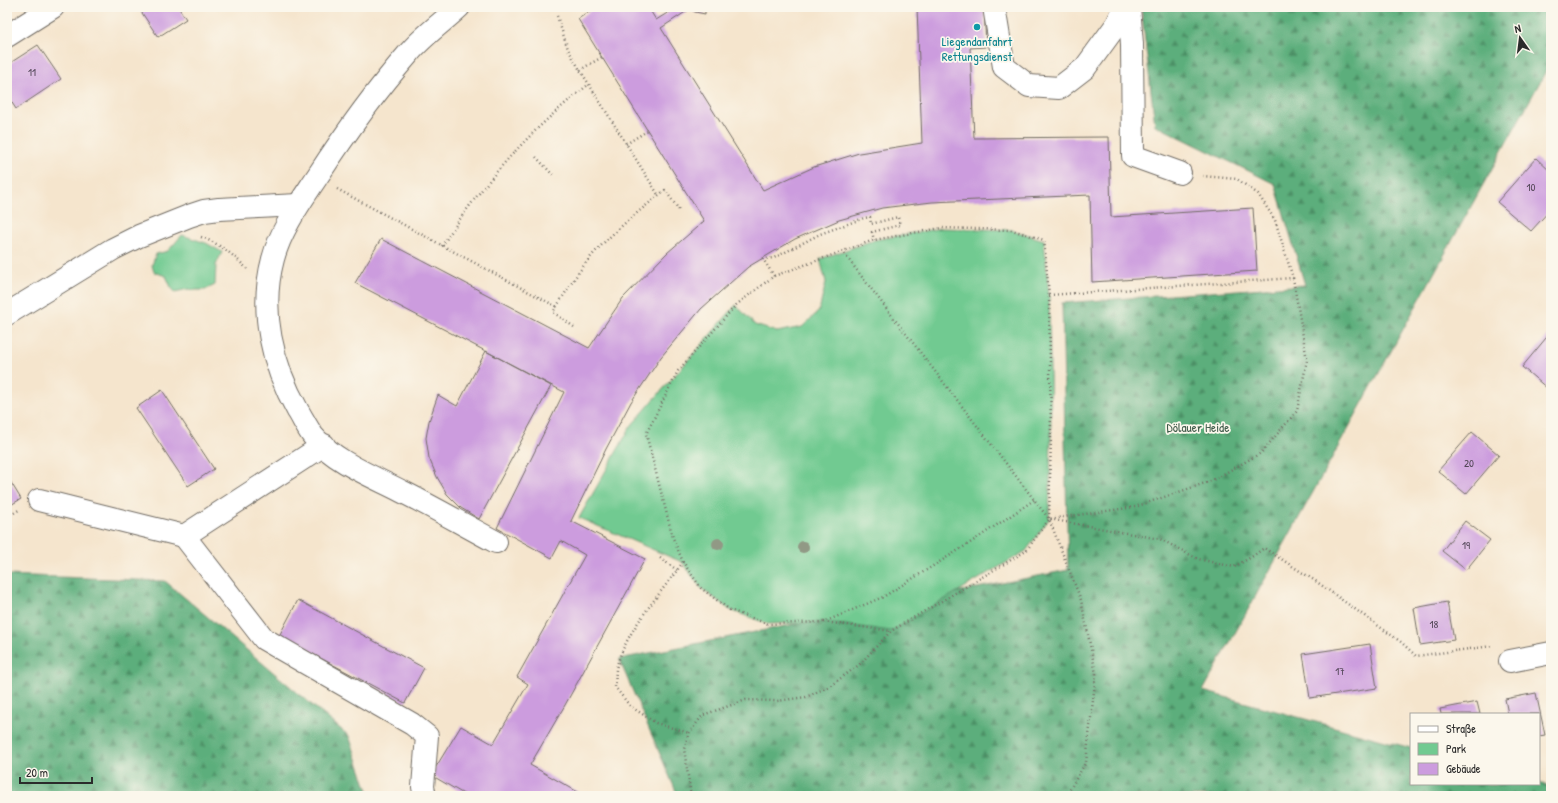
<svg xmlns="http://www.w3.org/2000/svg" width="1558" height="803" viewBox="0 0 1558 803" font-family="'Patrick Hand',sans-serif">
<defs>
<pattern id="forest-firs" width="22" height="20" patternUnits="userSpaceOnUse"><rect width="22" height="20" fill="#5cae7b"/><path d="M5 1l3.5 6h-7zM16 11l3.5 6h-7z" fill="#4c8e65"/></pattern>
</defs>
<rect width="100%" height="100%" fill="#fbf7ec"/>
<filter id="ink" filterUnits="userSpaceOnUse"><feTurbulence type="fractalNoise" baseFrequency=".025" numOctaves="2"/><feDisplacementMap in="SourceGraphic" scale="8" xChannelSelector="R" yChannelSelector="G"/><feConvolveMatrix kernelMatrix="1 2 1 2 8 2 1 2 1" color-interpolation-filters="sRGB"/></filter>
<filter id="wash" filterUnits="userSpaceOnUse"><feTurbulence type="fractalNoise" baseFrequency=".012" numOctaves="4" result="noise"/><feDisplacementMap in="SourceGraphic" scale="16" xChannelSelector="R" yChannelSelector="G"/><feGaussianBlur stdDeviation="0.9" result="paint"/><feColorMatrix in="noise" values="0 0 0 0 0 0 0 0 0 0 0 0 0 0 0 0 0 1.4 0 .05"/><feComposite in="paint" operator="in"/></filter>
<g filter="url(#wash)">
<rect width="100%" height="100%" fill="#f5e5cd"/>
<g fill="url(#forest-firs)" stroke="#446c53">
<path d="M1141 7H1551V62L1203 691 1411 748V784H1539V783L1551 786V796H678L619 659 1068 570 1062 303 1305 285 1275 184 1155 125Z"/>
<path d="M7 575 165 581 349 736 370 796H7Z"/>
</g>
<g fill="#71ca91" stroke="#4e7a5e">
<path d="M941 228 1012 230 1044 240 1049 295 1051 435 1049 519 1026 551 891 631 824 622 768 624 730 610 701 588 682 562 579 518 631 426 736 305 755 325 777 332 802 327 819 311 826 282 820 259 874 240Z"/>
<path d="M182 235 206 243 222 252 216 265 215 285 205 290H194L188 289 175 292 171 287 166 276 154 272 152 265 156 254 168 251Z"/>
</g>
<g id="blocks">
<g fill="#cc9cde">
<path d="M138 7H178L186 19 158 37Z"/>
<path d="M596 7H648L656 20 677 7H705V14L695 12 690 9 661 28 763 190 814 167 859 153 922 143 917 7H984L986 47 970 48 974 138 1109 137 1111 217 1253 208 1257 271 1092 282 1090 195 932 202 882 208 839 220 795 239 748 267 701 309 661 357 631 402 606 449 571 521 645 559 565 705 530 765 585 796H467L431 775 461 726 493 744 528 684 517 677 585 555 561 541 552 558 497 528 564 392 355 283 381 239 589 348 623 298 667 253 704 221 578 19Z"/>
<path d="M38 45 61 79 16 109 7 95V65Z"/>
<path d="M1536 158 1551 172V209L1531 231 1497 202Z"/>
<path d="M1551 332V386L1548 389 1522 367Z"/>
<path d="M486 351 551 386 479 519 461 508 447 494 437 477 429 458 426 438 429 421 438 395 457 406Z"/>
<path d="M162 390 214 469 188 486 136 408Z"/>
<path d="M1472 432 1499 455 1466 494 1438 471Z"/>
<path d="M7 476 21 499 7 507Z"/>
<path d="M1465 521 1490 540 1466 570 1442 551Z"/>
<path d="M298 600 424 668 405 703 279 636Z"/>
<path d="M1447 602 1454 640 1420 645 1414 608Z"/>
<path d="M1370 644 1377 688 1310 698 1303 654Z"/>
<path d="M1536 693 1545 735 1539 736V714H1508L1505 699Z"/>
<path d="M1477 702 1480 714H1441L1440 709Z"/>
</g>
</g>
</g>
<g filter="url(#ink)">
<use href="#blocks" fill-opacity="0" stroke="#726c64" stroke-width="1"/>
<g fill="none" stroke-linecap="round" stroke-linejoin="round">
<defs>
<g id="minor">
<path d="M459 7C443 22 423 36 409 53 375 92 345 134 317 177 300 203 281 229 273 259 259 311 272 365 298 411 303 419 307 428 313 436 335 462 372 476 401 491 433 507 464 525 496 542"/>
<path d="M994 7 1004 67 1029 86 1059 88 1085 68 1117 24 1125 7"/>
<path d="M1129 7 1132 44 1133 156 1180 173"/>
<path d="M7 36 53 7"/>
<path d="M7 314 113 249 139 236 189 216 204 211 219 209 298 205"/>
<path d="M324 445 184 536 264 639 412 724 427 736 423 787 425 796"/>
<path d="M39 500 184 536"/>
<path d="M1510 661 1551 653"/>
</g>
</defs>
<use href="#minor" stroke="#726c64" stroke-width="24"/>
<g stroke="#726c64" stroke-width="2.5" stroke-dasharray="1 3" stroke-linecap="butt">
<path d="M557 16 568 49 580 70 659 196"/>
<path d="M580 70 602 57"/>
<path d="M626 144 647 131"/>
<path d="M536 157 553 175"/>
<path d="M337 189 557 307"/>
<path d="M201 237C220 244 234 255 247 269"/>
<path d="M442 246C482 183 530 130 588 85"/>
<path d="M842 251 1049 519 1160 539 1198 559 1234 567 1253 556 1264 548 1317 582 1401 642 1416 656 1492 646"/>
<path d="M774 276 763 259 774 258 820 234 864 218 870 217 871 224 898 217 900 225 872 232 874 240"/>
<path d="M1049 295 1293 278 1275 220 1258 194 1237 179 1203 176"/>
<path d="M574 327 553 312C567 291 579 269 596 251 617 228 641 210 665 190L679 210"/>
<path d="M1034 500 970 543 883 597 824 622 768 624 730 610 701 588 683 562 673 538 646 434 678 371 736 305 774 276 874 240 941 228 1012 230 1044 240 1049 295 1051 435 1049 519 1081 600 1096 674 1086 762 1066 796"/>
<path d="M7 517 19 510"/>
<path d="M660 558 677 570"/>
<path d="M683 562C660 595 629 626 617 665 615 671 616 680 615 687L630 706 656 723 689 733"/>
<path d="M824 622 891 631"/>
<path d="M691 796 684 749 689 733 703 715 746 700 777 701 806 697 830 686 859 665 891 631 1026 551 1049 519 1135 507 1211 481 1261 453 1297 411 1307 360 1293 278"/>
</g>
<use href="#minor" stroke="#fff" stroke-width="22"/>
</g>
<g fill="#919985">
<circle cx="718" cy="544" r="6"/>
<circle cx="803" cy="547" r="6"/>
</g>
</g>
<circle fill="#0f9aa8" stroke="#fbf7ec" stroke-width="1.5" cx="977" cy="27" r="4"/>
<g text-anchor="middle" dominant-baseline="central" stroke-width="3.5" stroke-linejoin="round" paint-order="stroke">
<g font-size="11" fill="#534758">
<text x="32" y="72">11</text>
<text x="1531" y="187">10</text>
<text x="1469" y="463">20</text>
<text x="1466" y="545">19</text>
<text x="1434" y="624">18</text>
<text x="1340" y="671">17</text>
</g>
<g font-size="13" fill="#0d838f" stroke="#fbf7ec">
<text x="977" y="41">Liegendanfahrt<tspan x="977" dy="15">Rettungsdienst</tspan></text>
</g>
<g font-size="13" fill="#405b4a" stroke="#fbf7ec">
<text x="1198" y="427">Dölauer Heide</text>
</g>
</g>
<rect width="1558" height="803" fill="none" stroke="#fbf7ec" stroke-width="24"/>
<rect x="1410" y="713" width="130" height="72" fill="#fbf7ec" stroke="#a8a59f"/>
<rect x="1418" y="726" width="20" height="6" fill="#ffffff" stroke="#a8a59f"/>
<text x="1446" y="733" font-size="12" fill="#2b2b2b">Straße</text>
<rect x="1418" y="743" width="20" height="12" fill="#71ca91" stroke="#a8a59f"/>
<text x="1446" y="753" font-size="12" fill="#2b2b2b">Park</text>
<rect x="1418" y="763" width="20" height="12" fill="#cc9cde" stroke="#a8a59f"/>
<text x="1446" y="773" font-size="12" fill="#2b2b2b">Gebäude</text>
<g transform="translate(1520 38) rotate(346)" stroke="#fbf7ec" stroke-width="3" paint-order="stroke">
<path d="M0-3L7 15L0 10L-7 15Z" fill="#2b2b2b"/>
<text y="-6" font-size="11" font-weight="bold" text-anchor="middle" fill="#2b2b2b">N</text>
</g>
<path d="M20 777v6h72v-6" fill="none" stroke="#2b2b2b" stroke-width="2"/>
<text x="26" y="777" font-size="12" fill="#2b2b2b" stroke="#fbf7ec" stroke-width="3" paint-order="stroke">20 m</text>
</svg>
